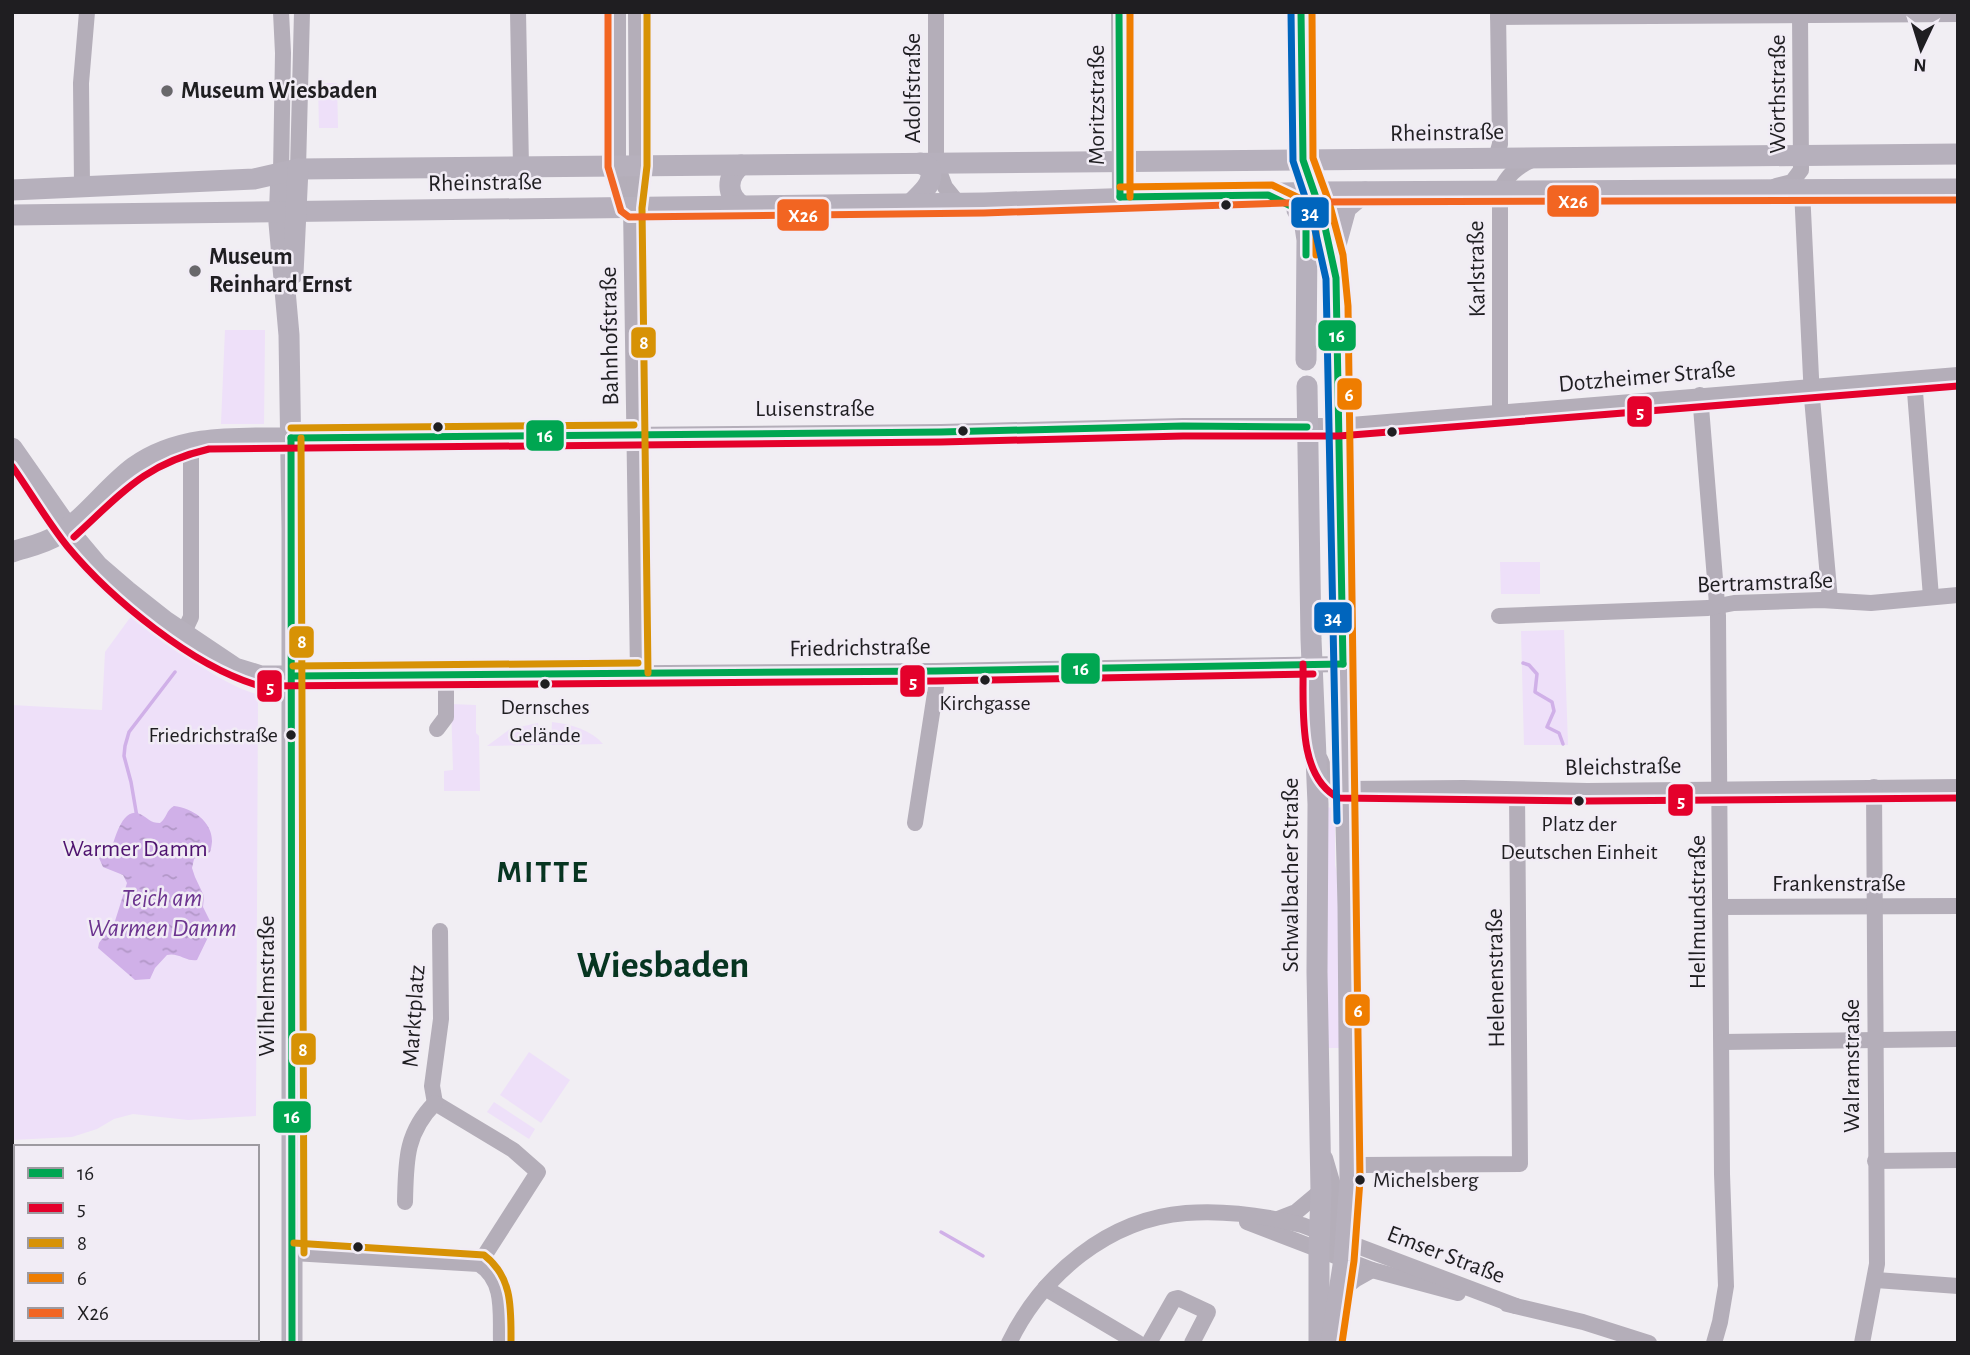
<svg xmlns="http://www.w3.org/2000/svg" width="1970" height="1355" viewBox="0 0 1970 1355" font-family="'Alegreya Sans',sans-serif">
<defs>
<pattern id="water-ripples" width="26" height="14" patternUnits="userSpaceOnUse" patternTransform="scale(1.75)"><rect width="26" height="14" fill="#d0b0e8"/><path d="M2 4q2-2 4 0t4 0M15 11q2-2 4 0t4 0" fill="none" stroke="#b297c7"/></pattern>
</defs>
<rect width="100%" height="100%" fill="#f1eef3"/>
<g fill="#eee0f9">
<path d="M318 83H337L338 128H319Z"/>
<path d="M225 330H265L264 424H221Z"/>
<path d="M1500 562H1540V594H1501Z"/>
<path d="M132 615C172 643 209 679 256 694L258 699 256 1116 188 1120 133 1114 114 1119 97 1129 72 1137 12 1140V705L102 710 105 652Z"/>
<path d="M1564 630 1568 745H1524L1521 631Z"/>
<path d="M451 704 476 705V733L479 736 480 791H444V771L453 770Z"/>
<path d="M552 722C571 724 591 730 603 744L551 745Z"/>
<path d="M538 723 540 745 487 746 510 729Z"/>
<path d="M1322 807 1335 808V865L1342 893V1048H1326Z"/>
<path d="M529 1052 570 1080 541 1123 500 1095Z"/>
<path d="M494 1102 535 1129 529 1139 487 1112Z"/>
</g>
<path fill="url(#water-ripples)" d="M174 806C192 808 212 821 212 841 212 843 211 850 210 852 206 855 198 856 194 859L192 868 195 877 204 896 203 907 213 927 197 960C187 962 178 952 167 955L155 968 150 979 135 980 98 948 99 943 115 921 127 883 123 875 103 867 99 858 110 854C113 846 121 805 140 814 148 818 150 823 160 823 167 818 166 810 174 806Z"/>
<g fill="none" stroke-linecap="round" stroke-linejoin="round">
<g stroke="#d0b0e8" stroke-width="3.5">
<path d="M1523 663 1529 665 1537 674 1535 692 1552 702 1554 711 1547 727 1559 733 1563 744"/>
<path d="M137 817 131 782 124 756 125 746 129 732 175 672"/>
<path d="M941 1232 983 1256"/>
</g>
<g stroke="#b4aeb9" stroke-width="16">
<path d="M518 12 521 167"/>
<path d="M618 12V166L631 205"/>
<path d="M636 12 637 166 631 207 638 673"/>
<path d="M936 12V163L945 187 958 203"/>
<path d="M1119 12 1120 197"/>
<path d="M1301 12 1303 160"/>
<path d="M1498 17 1958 14"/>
<path d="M1496 158 1500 144 1498 12"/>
<path d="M298 169 302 12"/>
<path d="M281 173 283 53 281 12"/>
<path d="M82 186 81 83 87 12"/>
<path d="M1776 186 1792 182 1801 170 1800 12"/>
<path d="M1802 190 1812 398 1830 600"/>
<path d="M1914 379 1931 597"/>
<path d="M1700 395 1718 616 1722 1174 1726 1286 1720 1322 1714 1343"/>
<path d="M1500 412V191C1507 176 1516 167 1532 160"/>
<path d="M291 438 941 432 1183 426H1339L1958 375"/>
<path d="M1499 616 1708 608 1734 603 1821 600 1871 603 1958 595"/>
<path d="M183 634 191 617V443"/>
<path d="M293 676 936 671 1343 664"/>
<path d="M437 729 446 717V674"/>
<path d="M1320 759 1330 782 1346 789 1463 788 1587 791 1958 787"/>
<path d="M915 823 936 687V671"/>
<path d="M1721 907 1958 906"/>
<path d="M1722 1042 1958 1039"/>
<path d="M435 1103 513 1150 538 1172 479 1264"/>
<path d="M435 1103 432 1086 441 1019 440 931"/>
<path d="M1325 1158 1335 1192 1337 1246"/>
<path d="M1875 1161 1958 1160"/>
<path d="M1350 1162 1362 1165 1520 1164 1517 791"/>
<path d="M405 1202C406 1162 405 1133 435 1103"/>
<path d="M1278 1219 1296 1212 1321 1191"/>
<path d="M1247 1222 1372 1270 1458 1293"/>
<path d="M293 1253 479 1264C506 1281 500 1315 501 1343"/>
<path d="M1876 1280 1958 1286"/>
<path d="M1045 1288 1138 1343"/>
<path d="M1338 1293 1356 1279 1372 1270"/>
<path d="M1507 1304 1583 1322 1649 1343"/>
<path d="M1009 1343C1042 1275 1108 1219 1186 1213 1224 1210 1266 1216 1302 1225L1516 1306"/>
<path d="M1149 1343 1174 1299 1178 1298 1208 1312 1192 1343"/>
<path d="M1862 1343 1877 1264 1874 787"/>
</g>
<g stroke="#b6b0bc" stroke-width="21">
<path d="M1303 160 1323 218 1335 267 1339 360"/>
<path d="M741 165C726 177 726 195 742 206"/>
<path d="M281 173 279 223 289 335 292 529V1343"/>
<path d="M12 190 254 179 298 169 1958 154"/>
<path d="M911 204C921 193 935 184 930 168L920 163"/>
<path d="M1297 210 1304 220 1307 240 1306 360"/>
<path d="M12 215 984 203 1314 192 1958 189"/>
<path d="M1334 252 1346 208 1365 192"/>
<path d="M293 274 298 169"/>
<path d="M1307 386 1311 639 1318 804 1317 972 1321 1191 1319 1249V1343"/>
<path d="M12 448 77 541 98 566 127 591 165 621 235 668 261 676H293"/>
<path d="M12 552C27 547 44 544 58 535 87 517 107 487 134 467 180 434 237 438 291 438"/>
<path d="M1331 1343 1344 1259 1350 1180 1348 907 1340 569 1339 385"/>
</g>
<defs>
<g id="bus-1">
<path d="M1119 12 1120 197"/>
<path d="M1301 12 1303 160 1323 218 1336 278 1343 664"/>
<path d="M1120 197 1268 195 1293 207 1303 217 1306 225V255"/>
<path d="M291 438 941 432 1183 426 1307 427"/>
<path d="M291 438 292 1343"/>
<path d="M293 676 936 671 1343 664"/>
</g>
<g id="bus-2">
<path d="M12 466C31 493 47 521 67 546 111 599 193 667 260 686L936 681 1313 674"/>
<path d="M74 537C121 494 144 464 209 449L941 442 1183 436H1339L1958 386"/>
<path d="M1303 664C1304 705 1296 777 1339 798L1587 801 1958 798"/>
</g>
<g id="bus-3">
<path d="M647 12V166L642 208 648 673"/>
<path d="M291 428 634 425"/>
<path d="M301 438 304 1253"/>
<path d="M293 666 638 663"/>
<path d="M294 1243 484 1255C513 1277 511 1309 511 1343"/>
</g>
<g id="bus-4">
<path d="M1130 12V197"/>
<path d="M1312 12 1313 158 1329 202 1343 255 1348 306 1360 1180 1354 1261 1342 1343"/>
<path d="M1120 187 1272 185 1299 198 1312 211 1316 224V255"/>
</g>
<path id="bus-5" d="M608 12V167L621 211 629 217 984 213 1314 202 1958 200"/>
<path id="bus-6" d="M1291 12 1293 161 1313 221 1326 279 1337 821"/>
</defs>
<use href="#bus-1" stroke="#f1ecf5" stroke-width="12"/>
<use href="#bus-2" stroke="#f1ecf5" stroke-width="12"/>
<use href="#bus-3" stroke="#f1ecf5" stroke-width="12"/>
<use href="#bus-4" stroke="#f1ecf5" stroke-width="12"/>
<use href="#bus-5" stroke="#f1ecf5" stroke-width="12"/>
<use href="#bus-6" stroke="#f1ecf5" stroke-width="12"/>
<use href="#bus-1" stroke="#00a651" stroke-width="7"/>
<use href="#bus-2" stroke="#e4002b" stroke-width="7"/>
<use href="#bus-3" stroke="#d79205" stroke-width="7"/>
<use href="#bus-4" stroke="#ef7d00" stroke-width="7"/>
<use href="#bus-5" stroke="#f26522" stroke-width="7"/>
<use href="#bus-6" stroke="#0065bd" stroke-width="7"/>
</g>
<g fill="#68676a" stroke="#f1ecf5" stroke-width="2.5">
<circle cx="167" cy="91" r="7"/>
<circle cx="195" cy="271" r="7"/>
</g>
<g fill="#1f1e21" stroke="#f1ecf5" stroke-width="2.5">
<circle cx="1226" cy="205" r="6"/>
<circle cx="438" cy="427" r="6"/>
<circle cx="963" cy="431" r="6"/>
<circle cx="1392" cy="432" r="6"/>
<circle cx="985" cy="680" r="6"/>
<circle cx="545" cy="684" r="6"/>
<circle cx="291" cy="735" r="6"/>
<circle cx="1579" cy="801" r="6"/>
<circle cx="1360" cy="1180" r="6"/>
<circle cx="358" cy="1247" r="6"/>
</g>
<g text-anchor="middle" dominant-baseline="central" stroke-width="5" stroke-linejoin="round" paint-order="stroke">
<g font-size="22" fill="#1f1e21" stroke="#f1ecf5">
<text x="985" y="703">Kirchgasse</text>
<text x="545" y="707">Dernsches<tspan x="545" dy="28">Gelände</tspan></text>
<text x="278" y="735" text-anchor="end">Friedrichstraße</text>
<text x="1579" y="824">Platz der<tspan x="1579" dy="28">Deutschen Einheit</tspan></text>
<text x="1373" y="1180" text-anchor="start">Michelsberg</text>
</g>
<g font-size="24" fill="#1f1e21" stroke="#f1ecf5">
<text transform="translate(913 88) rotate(-90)">Adolfstraße</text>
<text transform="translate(1778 94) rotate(-90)">Wörthstraße</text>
<text transform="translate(1097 105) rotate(-90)">Moritzstraße</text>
<text transform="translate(1447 133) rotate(-1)">Rheinstraße</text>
<text transform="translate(485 183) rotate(-1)">Rheinstraße</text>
<text transform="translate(1477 269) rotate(-91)">Karlstraße</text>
<text transform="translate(610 336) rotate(-91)">Bahnhofstraße</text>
<text transform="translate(1647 377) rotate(-5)">Dotzheimer Straße</text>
<text x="815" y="409">Luisenstraße</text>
<text transform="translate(1765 583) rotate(-2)">Bertramstraße</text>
<text transform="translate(860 648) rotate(-1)">Friedrichstraße</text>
<text transform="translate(1623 767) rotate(-1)">Bleichstraße</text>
<text transform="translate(1291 875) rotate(-90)">Schwalbacher Straße</text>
<text x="1839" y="884">Frankenstraße</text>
<text transform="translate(1698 912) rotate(-90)">Hellmundstraße</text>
<text transform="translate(1496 978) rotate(-91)">Helenenstraße</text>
<text transform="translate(267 986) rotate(-90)">Wilhelmstraße</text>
<text transform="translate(414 1016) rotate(-86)">Marktplatz</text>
<text transform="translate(1852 1066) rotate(-90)">Walramstraße</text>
<text transform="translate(1446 1255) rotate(21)">Emser Straße</text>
</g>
<g font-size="24" font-weight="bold" fill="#1f1e21" stroke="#f1ecf5" text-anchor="start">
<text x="181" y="91">Museum Wiesbaden</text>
<text x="209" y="257">Museum<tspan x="209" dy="28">Reinhard Ernst</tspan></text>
</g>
<g font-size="24" fill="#4e136f" stroke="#f1ecf5">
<text x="135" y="849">Warmer Damm</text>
</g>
<g font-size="26" font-style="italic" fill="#6c348f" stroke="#f1ecf5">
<text x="162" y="898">Teich am<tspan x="162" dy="30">Warmen Damm</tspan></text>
</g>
<g font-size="32" font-weight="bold" letter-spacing="2" fill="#073521" stroke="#f1ecf5">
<text x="543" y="872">MITTE</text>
</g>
<g font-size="38" font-weight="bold" fill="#073521" stroke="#f1ecf5">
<text x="663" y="966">Wiesbaden</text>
</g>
</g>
<g stroke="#f1ecf5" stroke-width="2.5">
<rect x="1546" y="184" width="54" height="34" rx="7" fill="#f26522"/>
<rect x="1290" y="196" width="40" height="33" rx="7" fill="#0065bd"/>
<rect x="776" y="198" width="54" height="34" rx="7" fill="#f26522"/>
<rect x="1317" y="319" width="40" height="33" rx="7" fill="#00a651"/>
<rect x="630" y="326" width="27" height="33" rx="7" fill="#d79205"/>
<rect x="1336" y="377" width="27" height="34" rx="7" fill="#ef7d00"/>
<rect x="1626" y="395" width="27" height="33" rx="7" fill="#e4002b"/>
<rect x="525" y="419" width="40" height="33" rx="7" fill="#00a651"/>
<rect x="1313" y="601" width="40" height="33" rx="7" fill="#0065bd"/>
<rect x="288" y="625" width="27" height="34" rx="7" fill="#d79205"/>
<rect x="1060" y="652" width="41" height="33" rx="7" fill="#00a651"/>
<rect x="899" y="664" width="27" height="34" rx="7" fill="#e4002b"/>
<rect x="256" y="669" width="27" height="34" rx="7" fill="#e4002b"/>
<rect x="1667" y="783" width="27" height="34" rx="7" fill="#e4002b"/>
<rect x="1344" y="993" width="27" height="34" rx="7" fill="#ef7d00"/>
<rect x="290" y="1032" width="27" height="34" rx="7" fill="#d79205"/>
<rect x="272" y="1100" width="40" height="34" rx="7" fill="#00a651"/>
</g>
<g font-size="19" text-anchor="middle" font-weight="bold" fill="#fff">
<text x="1573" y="208">X26</text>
<text x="1310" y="219">34</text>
<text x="803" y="222">X26</text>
<text x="1337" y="342">16</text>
<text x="644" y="349">8</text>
<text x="1349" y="401">6</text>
<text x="1640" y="418">5</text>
<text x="545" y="442">16</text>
<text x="1333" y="624">34</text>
<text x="302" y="648">8</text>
<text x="1081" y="675">16</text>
<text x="913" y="688">5</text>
<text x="270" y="693">5</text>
<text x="1681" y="807">5</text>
<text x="1358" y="1017">6</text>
<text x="303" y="1056">8</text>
<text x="292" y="1123">16</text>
</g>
<rect width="1970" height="1355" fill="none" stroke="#1f1e21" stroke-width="28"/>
<rect x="14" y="1145" width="245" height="196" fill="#f1ecf5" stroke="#9d9aa0" stroke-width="2"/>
<rect x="28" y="1168" width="35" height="10" fill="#00a651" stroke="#9d9aa0" stroke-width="2"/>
<text x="77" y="1180" font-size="21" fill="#1f1e21">16</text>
<rect x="28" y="1203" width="35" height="10" fill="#e4002b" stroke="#9d9aa0" stroke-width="2"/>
<text x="77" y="1215" font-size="21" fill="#1f1e21">5</text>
<rect x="28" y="1238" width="35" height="10" fill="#d79205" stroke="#9d9aa0" stroke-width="2"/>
<text x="77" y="1250" font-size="21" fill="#1f1e21">8</text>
<rect x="28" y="1273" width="35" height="10" fill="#ef7d00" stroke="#9d9aa0" stroke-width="2"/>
<text x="77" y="1285" font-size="21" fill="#1f1e21">6</text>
<rect x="28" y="1308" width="35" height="10" fill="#f26522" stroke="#9d9aa0" stroke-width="2"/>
<text x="77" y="1320" font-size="21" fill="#1f1e21">X26</text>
<g transform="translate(1921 49) rotate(184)" stroke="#f1ecf5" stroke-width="5" paint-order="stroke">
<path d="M0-5L12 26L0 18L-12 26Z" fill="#1f1e21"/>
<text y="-10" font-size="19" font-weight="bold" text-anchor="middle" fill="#1f1e21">N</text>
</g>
</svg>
